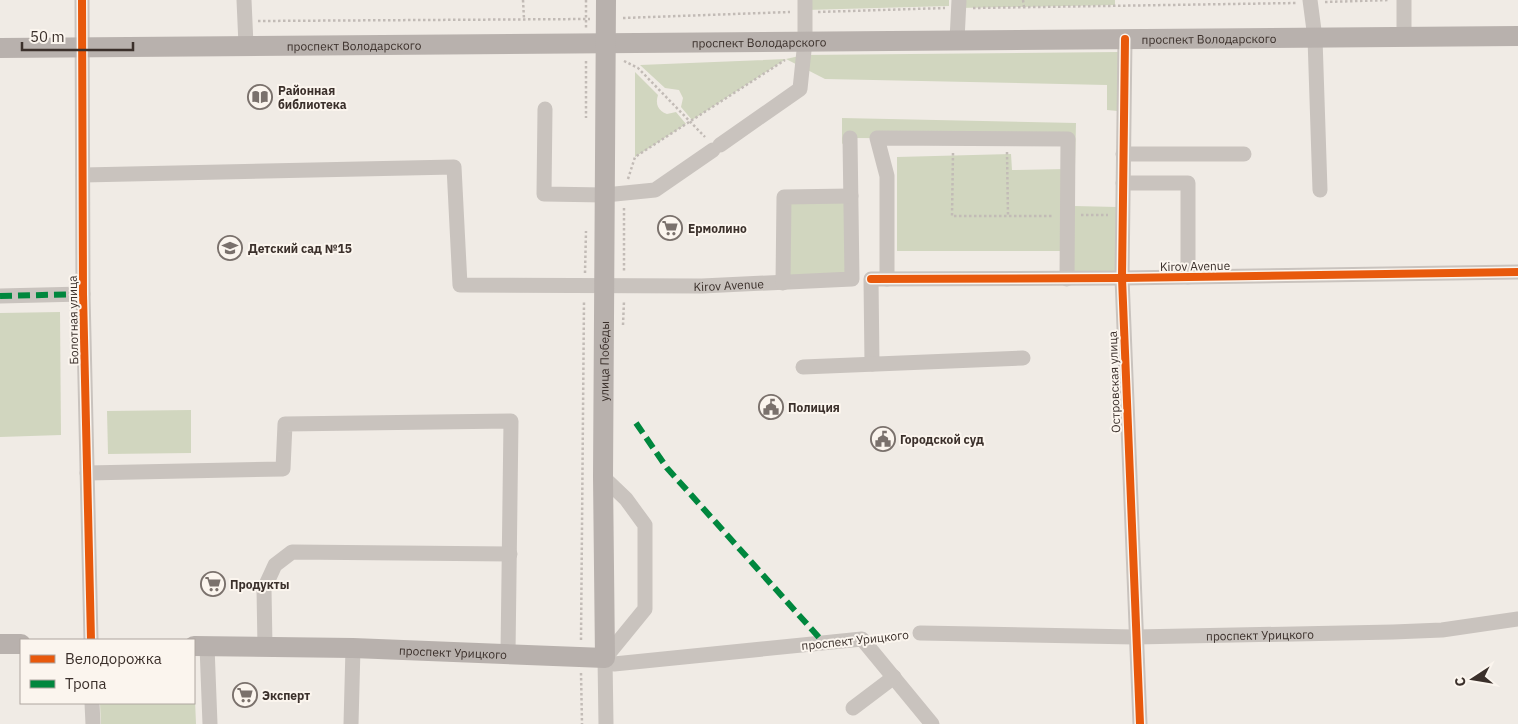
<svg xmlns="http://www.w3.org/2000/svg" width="1518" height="724" viewBox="0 0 1518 724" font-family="'IBM Plex Sans',sans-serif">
<rect width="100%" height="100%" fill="#f0ebe5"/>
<g fill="#d1d6bf">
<path d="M806 0H949V6L806 10Z"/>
<path d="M959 0H1115V5L959 8Z"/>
<path d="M1118 52V111L1107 110V85L825 79 786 59 692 120 681 107 683 98 679 90 665 88 640 65 786 59 804 55Z"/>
<path d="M635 72 658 95C655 104 658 111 667 114L676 112 686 124 635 157Z"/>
<path d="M842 118 1076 123 1074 206 1117 207V278L1067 279V251H897V157L1011 154 1012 170 1067 169 1068 139 850 138 842 144Z"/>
<path d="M851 196 852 279 783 283 784 197Z"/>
<path d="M60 312 61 435 0 437V313Z"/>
<path d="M191 410V453L108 454 107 411Z"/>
<path d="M194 675 196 724H101L100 703H194Z"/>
</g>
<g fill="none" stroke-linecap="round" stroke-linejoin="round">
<g stroke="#c2bbb6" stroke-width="2.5" stroke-dasharray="2.5 2.5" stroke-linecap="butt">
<path d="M523 0 524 19"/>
<path d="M586 0V28"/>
<path d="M1023 0 1024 7"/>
<path d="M1325 2 1390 0"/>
<path d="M973 8 1297 3"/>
<path d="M818 12 945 8"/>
<path d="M623 18 790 12"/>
<path d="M258 21 590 19"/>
<path d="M586 61V118"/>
<path d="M624 61 638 68 705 137"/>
<path d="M1007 152 1008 216"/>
<path d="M953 153 952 216H1053"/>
<path d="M628 179 635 157 785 60"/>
<path d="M624 208V273"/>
<path d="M1081 215H1108"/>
<path d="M585 273 586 231"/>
<path d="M623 325 624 301"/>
<path d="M879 637 906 635"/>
<path d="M581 640 584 301"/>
<path d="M581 673 582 724"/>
</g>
<g stroke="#c9c3be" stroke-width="15">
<path d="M82 0 83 294 91 640"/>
<path d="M244 0 246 45"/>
<path d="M1310 0 1315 38 1320 190"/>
<path d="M1404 0V37"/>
<path d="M1125 39 1122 278 1140 724"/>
<path d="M957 40 959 0"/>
<path d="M545 109 544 194 605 195 655 190 713 150"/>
<path d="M720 145 800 89 805 41V0"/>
<path d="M1123 154H1244"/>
<path id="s1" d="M83 175 454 167 460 285 702 286 852 279 850 138"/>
<path d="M1123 183H1188V277"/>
<path d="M887 279V176L877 138 1068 139 1067 279"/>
<path d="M783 283 784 197 851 196"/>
<path d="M0 296 83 294"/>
<path d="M872 364 871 279 1122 278 1518 272"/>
<path d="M803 367 1023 358"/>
<path d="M87 473 283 469 285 424 511 421 508 654"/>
<path d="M603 477 626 499 645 525V609L605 658"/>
<path id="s2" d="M920 633 1135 637 1393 632 1442 630 1518 619"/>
<path d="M207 646 210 724"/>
<path d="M265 647 264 589 275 565 292 552 510 554"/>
<path d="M605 658 614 664 862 639 932 724"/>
<path d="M605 658 606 724"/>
<path d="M92 703 93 724"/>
<path d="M853 708 894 677"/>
<path d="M351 724 353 648"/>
</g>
<g stroke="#b8b1ad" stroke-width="20">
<path id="s3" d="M0 48 1518 36"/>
<path d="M0 644H21"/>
<path id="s4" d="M194 646 353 648 605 658 603 477 606 0"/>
</g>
<g stroke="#00873e" stroke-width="6" stroke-dasharray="12 6" stroke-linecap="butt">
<path d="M0 296 83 294"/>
<path d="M636 423 667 468 824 643"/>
</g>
<defs>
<g id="cycleway">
<path d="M82 0 83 294 91 640"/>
<path d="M1125 39 1122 278 1140 724"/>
<path d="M871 279 1122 278 1518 272"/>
</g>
</defs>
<use href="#cycleway" stroke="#fbf5ee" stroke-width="11"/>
<use href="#cycleway" stroke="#e8590c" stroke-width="8"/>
</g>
<defs>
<symbol id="library-ring" viewBox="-11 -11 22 22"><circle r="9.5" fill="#fbf5ee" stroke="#7a716c" stroke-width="1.5"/><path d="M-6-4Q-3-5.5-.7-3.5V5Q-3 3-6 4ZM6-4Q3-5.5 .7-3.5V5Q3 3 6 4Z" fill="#7a716c"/></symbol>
<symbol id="supermarket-ring" viewBox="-11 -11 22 22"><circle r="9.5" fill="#fbf5ee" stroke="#7a716c" stroke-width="1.5"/><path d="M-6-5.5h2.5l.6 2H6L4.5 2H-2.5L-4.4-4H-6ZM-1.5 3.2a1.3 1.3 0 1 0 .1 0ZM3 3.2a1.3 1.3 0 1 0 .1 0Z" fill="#7a716c"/></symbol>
<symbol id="school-ring" viewBox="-11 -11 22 22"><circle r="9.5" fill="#fbf5ee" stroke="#7a716c" stroke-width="1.5"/><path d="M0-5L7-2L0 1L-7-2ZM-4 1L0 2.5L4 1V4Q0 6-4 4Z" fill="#7a716c"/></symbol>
<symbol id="civic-ring" viewBox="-11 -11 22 22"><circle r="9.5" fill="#fbf5ee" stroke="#7a716c" stroke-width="1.5"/><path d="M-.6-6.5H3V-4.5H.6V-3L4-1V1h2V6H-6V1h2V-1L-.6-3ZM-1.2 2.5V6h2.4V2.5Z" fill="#7a716c"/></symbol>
</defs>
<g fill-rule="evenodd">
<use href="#library-ring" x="246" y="83" width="28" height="28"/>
<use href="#supermarket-ring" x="656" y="214" width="28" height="28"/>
<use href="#school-ring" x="216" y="234" width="28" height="28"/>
<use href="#civic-ring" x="757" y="393" width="28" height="28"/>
<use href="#civic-ring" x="869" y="425" width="28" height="28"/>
<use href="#supermarket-ring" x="199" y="570" width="28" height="28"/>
<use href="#supermarket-ring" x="231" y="681" width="28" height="28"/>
</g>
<g text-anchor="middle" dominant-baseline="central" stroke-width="4" stroke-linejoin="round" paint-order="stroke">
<g font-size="12" fill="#3b302b" stroke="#fbf5ee">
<text stroke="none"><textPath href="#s3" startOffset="1209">проспект Володарского</textPath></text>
<text stroke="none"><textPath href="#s3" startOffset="759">проспект Володарского</textPath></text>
<text stroke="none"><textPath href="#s3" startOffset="354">проспект Володарского</textPath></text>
<text transform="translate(1195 266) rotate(-1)">Kirov Avenue</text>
<text stroke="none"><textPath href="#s1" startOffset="758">Kirov Avenue</textPath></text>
<text transform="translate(73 320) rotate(-91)">Болотная улица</text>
<text stroke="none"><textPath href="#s4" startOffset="708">улица Победы</textPath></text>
<text transform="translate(1114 382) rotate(-92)">Островская улица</text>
<text stroke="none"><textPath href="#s2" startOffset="340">проспект Урицкого</textPath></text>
<text transform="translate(855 640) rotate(-6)">проспект Урицкого</text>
<text stroke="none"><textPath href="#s4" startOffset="259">проспект Урицкого</textPath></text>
</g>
<g font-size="12" font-weight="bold" fill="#3b302b" stroke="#fbf5ee" text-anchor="start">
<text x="278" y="90">Районная<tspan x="278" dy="14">библиотека</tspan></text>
<text x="688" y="228">Ермолино</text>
<text x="248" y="248">Детский сад №15</text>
<text x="788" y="407">Полиция</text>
<text x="900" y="439">Городской суд</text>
<text x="230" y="584">Продукты</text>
<text x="262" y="695">Эксперт</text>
</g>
</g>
<rect x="20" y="639" width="175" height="65" fill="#fbf5ee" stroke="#aea6a0"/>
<rect x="30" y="655" width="25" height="8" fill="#e8590c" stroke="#aea6a0"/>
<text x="65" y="664" font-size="15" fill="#3b302b">Велодорожка</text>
<rect x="30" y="680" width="25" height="8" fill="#00873e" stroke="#aea6a0"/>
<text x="65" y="689" font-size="15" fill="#3b302b">Тропа</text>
<g transform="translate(1473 679) rotate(258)" stroke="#fbf5ee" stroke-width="4" paint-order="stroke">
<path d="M0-4L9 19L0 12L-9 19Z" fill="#3b302b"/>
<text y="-8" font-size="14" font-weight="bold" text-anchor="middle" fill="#3b302b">С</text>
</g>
<path d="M22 42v8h111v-8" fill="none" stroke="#3b302b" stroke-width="2.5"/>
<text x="30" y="42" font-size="15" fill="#3b302b" stroke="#fbf5ee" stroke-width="4" paint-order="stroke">50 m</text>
</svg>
